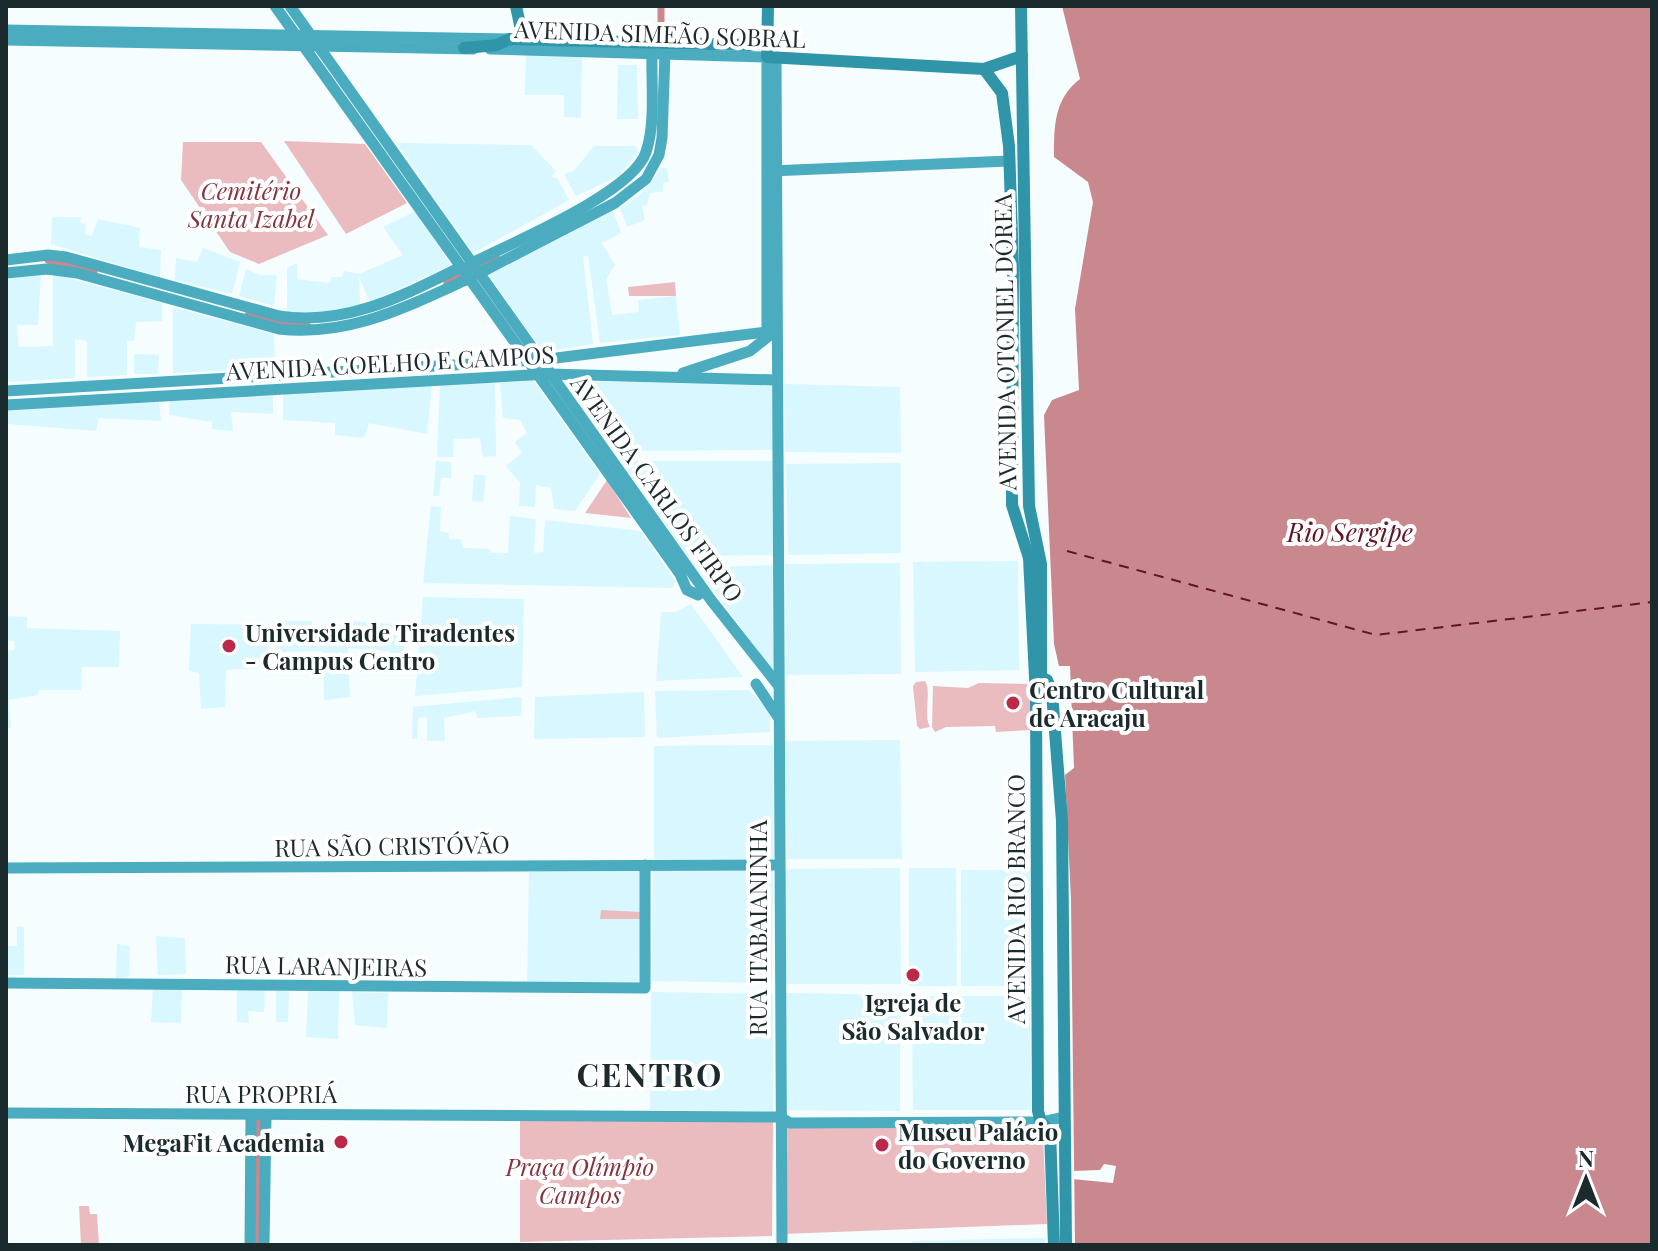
<svg xmlns="http://www.w3.org/2000/svg" width="1658" height="1251" viewBox="0 0 1658 1251" font-family="'Playfair Display',serif">
<rect width="100%" height="100%" fill="#f5fdff"/>
<g fill="#d9f7fe">
<path d="M526 54 582 56 581 118 564 117V95H525Z"/>
<path d="M618 65H637L638 119H617Z"/>
<path d="M397 143 531 145 556 171 551 177 557 178 569 200 473 253Z"/>
<path d="M594 146H636L638 152 619 176 576 196 564 174 574 171Z"/>
<path d="M662 168H667L669 182 663 183V191L650 193 647 205 642 206 645 220 627 227 620 208 640 195Z"/>
<path d="M416 211 451 265 370 302 359 277 360 307 316 315 287 312V268L297 263V279L329 283 332 277H342L344 271 359 274 403 255 383 227Z"/>
<path d="M613 211 621 233 602 243 615 265 606 279 612 315 639 312 638 300 676 296 680 335 600 343 588 255 583 257 593 344 543 352 489 275Z"/>
<path d="M52 217H81L80 223 86 224 85 234 92 236 98 219 140 228 139 247 161 250 160 277 51 244Z"/>
<path d="M203 248 240 262 232 294 175 280 176 258 197 262Z"/>
<path d="M246 269 259 275H277L274 306 239 296Z"/>
<path d="M41 274 38 325H17L19 347 53 346V274L162 303V321L136 322 134 341H127V375L87 377V341L75 339V378L6 382V279Z"/>
<path d="M173 307 274 334 275 368 173 373Z"/>
<path d="M134 354 159 355 158 374H134Z"/>
<path d="M533 380 600 474 575 511 554 509 551 488 536 485 535 507 519 506 520 483 506 466 522 453 515 442 527 433 520 420 503 418 500 383Z"/>
<path d="M574 381 772 384 773 450 614 451 571 388Z"/>
<path d="M495 383 496 456 483 457 480 438 454 439 453 457H437L440 384Z"/>
<path d="M784 384 900 387 901 453 785 452Z"/>
<path d="M432 385 427 434 369 423 364 438 335 435V423L283 420V393Z"/>
<path d="M273 394V414L231 412 233 431 212 429V422L169 415 170 401Z"/>
<path d="M159 402 161 421 99 418 96 431 7 424 6 443V409Z"/>
<path d="M436 461 451 462V478H441L439 496H433Z"/>
<path d="M629 461H773V555L688 556 626 467Z"/>
<path d="M901 463V553L788 555 786 464Z"/>
<path d="M474 474 486 476 483 502 472 501Z"/>
<path d="M431 506 441 507 440 531 449 533V539H461L463 548 490 549 491 553H508L510 516 536 519 534 553 543 552 545 520 641 531 675 581 673 588 423 583Z"/>
<path d="M1018 561 1019 670 915 672 913 562Z"/>
<path d="M900 563 901 674 786 675 785 564Z"/>
<path d="M773 565V671L698 568Z"/>
<path d="M423 597 524 599 522 687 415 696Z"/>
<path d="M691 604 743 677 656 681 661 612H676Z"/>
<path d="M6 616 27 617V628L120 631 119 667H82L81 690H39L38 695 9 700 11 728 6 729V651L15 650 14 641 6 640Z"/>
<path d="M277 621H312L313 637 347 636 350 621 407 625 403 661 389 660V651L348 648 350 697 324 700 323 651 278 652Z"/>
<path d="M191 624 269 625 267 668 226 670 225 707 201 709 199 673 189 671Z"/>
<path d="M749 690 770 712V732L657 738 655 691Z"/>
<path d="M644 692 645 737 534 739 535 697Z"/>
<path d="M522 697 521 716 477 718 476 711 444 718 445 741H427V717L418 718 417 739H412L413 707Z"/>
<path d="M900 740 902 859H787L785 741Z"/>
<path d="M773 745 774 859H654V746Z"/>
<path d="M900 868 901 984H786L785 869Z"/>
<path d="M909 868H956L957 986H909Z"/>
<path d="M653 869 773 870 772 983 652 981Z"/>
<path d="M961 870H1031L1030 986H961Z"/>
<path d="M641 871 639 982 527 983 529 872Z"/>
<path d="M17 926 24 927V975H6V946H17Z"/>
<path d="M156 936 185 938 186 974 158 975Z"/>
<path d="M117 944 130 946 129 977 116 978Z"/>
<path d="M153 988 182 989 181 1023 151 1022Z"/>
<path d="M237 990H265L264 1012 248 1011 249 1023 237 1022Z"/>
<path d="M276 991H289L288 1022H276Z"/>
<path d="M308 991H339L338 1039 306 1037Z"/>
<path d="M352 992 388 993 387 1028 355 1025Z"/>
<path d="M651 992 773 994V1111L650 1110Z"/>
<path d="M786 993 900 995V1111L787 1110Z"/>
<path d="M912 996H1030L1031 1110H913Z"/>
<path d="M1045 1238V1245H912V1241Z"/>
</g>
<g fill="#ebbcbf">
<path d="M284 141 365 144 407 203 346 234Z"/>
<path d="M183 142H261L328 235 259 264 230 252 181 180Z"/>
<path d="M675 282 676 296H629L628 287Z"/>
<path d="M607 480 631 518 585 513Z"/>
<path d="M925 681C932 691 923 714 930 727L920 729 917 726 913 686 916 682Z"/>
<path d="M979 683 1030 684 1031 730 996 732 995 726 946 727 935 732 932 727 933 686 968 688Z"/>
<path d="M601 910 640 912V919H600Z"/>
<path d="M520 1119 773 1122 772 1236 520 1242Z"/>
<path d="M1032 1126 1043 1137 1047 1224 783 1234V1127Z"/>
<path d="M79 1206H89L90 1214H97L99 1245H81Z"/>
</g>
<path fill="#c8888d" d="M1062 6H1652V1245H1075L1071 900 1065 775 1074 768 1070 666H1059L1054 644 1044 415 1052 400 1079 390 1075 309 1093 202 1088 182 1054 157C1054 126 1054 99 1080 79Z"/>
<path fill="#f5fdff" d="M1104 1164 1116 1166 1113 1183 1072 1179V1171L1100 1170Z"/>
<g fill="none" stroke-linecap="round" stroke-linejoin="round">
<g stroke="#c8888d" stroke-width="7">
<path d="M661 6V44"/>
<path d="M48 260 94 272"/>
<path d="M447 283 496 257"/>
<path d="M248 315 307 325"/>
<path d="M257 1245 258 1121"/>
</g>
<path stroke="#611423" stroke-width="2" stroke-dasharray="10 8" stroke-linecap="butt" d="M1067 551 1376 635 1652 602"/>
<g stroke="#4bacc0" stroke-width="11">
<path d="M275 6 680 574 687 590 698 595 704 591"/>
<path d="M290 6 711 600 778 685"/>
<path d="M6 30 508 39"/>
<path d="M6 40 473 49"/>
<path d="M490 49 767 57V332"/>
<path d="M776 58 782 1245"/>
<path d="M770 171 1009 161"/>
<path d="M6 260 48 255 66 257 279 316C347 326 402 296 461 267"/>
<path d="M470 264C511 243 633 193 646 152 656 122 651 84 652 53"/>
<path d="M6 273 47 269 77 273 279 329C349 337 406 307 468 279"/>
<path d="M478 274 615 203 646 179 659 155 662 138 665 53"/>
<path d="M683 373 750 351 775 331"/>
<path d="M6 391 540 360 774 331"/>
<path d="M6 405 549 374 777 380"/>
<path d="M756 684 778 717"/>
<path d="M6 868 779 865"/>
<path d="M6 983 645 988V865"/>
<path d="M6 1113 780 1117"/>
<path d="M780 1117 790 1123 1041 1122 1064 1117"/>
<path d="M250 1245 251 1116"/>
<path d="M264 1245 266 1116"/>
</g>
<g stroke="#3095a8" stroke-width="12">
<path d="M516 6 520 25 536 39"/>
<path d="M768 6 767 57 984 69 1022 56"/>
<path d="M1021 6 1029 506 1041 564V677L1047 680 1052 693 1062 821 1066 1245"/>
<path d="M464 48 497 45 509 39 749 45 759 43 768 33"/>
<path d="M984 69 1002 93 1009 146 1013 267 1012 505 1029 558 1036 697 1038 1111 1041 1122 1050 1131 1054 1245"/>
</g>
</g>
<g fill="#ba2948" stroke="#fff" stroke-width="3">
<circle cx="229" cy="646" r="8"/>
<circle cx="1013" cy="703" r="8"/>
<circle cx="913" cy="975" r="8"/>
<circle cx="341" cy="1142" r="8"/>
<circle cx="882" cy="1145" r="8"/>
</g>
<g text-anchor="middle" dominant-baseline="central" stroke-width="8" stroke-linejoin="round" paint-order="stroke">
<g font-size="24" fill="#1a2a2d" stroke="#fff">
<text transform="translate(660 33) rotate(2)">AVENIDA SIMEÃO SOBRAL</text>
<text transform="translate(1004 342) rotate(-91)">AVENIDA OTONIEL DÓREA</text>
<text transform="translate(390 362) rotate(-3)">AVENIDA COELHO E CAMPOS</text>
<text transform="translate(658 488) rotate(54)">AVENIDA CARLOS FIRPO</text>
<text transform="translate(392 845) rotate(-1)">RUA SÃO CRISTÓVÃO</text>
<text transform="translate(1015 899) rotate(-90)">AVENIDA RIO BRANCO</text>
<text transform="translate(757 928) rotate(-90)">RUA ITABAIANINHA</text>
<text transform="translate(326 965) rotate(1)">RUA LARANJEIRAS</text>
<text x="261" y="1093">RUA PROPRIÁ</text>
</g>
<g font-size="24" font-style="italic" fill="#83343f" stroke="#fff">
<text x="251" y="190">Cemitério<tspan x="251" dy="28">Santa Izabel</tspan></text>
<text x="580" y="1166">Praça Olímpio<tspan x="580" dy="28">Campos</tspan></text>
</g>
<g font-size="24" font-weight="bold" fill="#1a2a2d" stroke="#fff" text-anchor="start">
<text x="245" y="632">Universidade Tiradentes<tspan x="245" dy="28">- Campus Centro</tspan></text>
<text x="1029" y="689">Centro Cultural<tspan x="1029" dy="28">de Aracaju</tspan></text>
<text x="913" y="1002" text-anchor="middle">Igreja de<tspan x="913" dy="28">São Salvador</tspan></text>
<text x="898" y="1131">Museu Palácio<tspan x="898" dy="28">do Governo</tspan></text>
<text x="325" y="1142" text-anchor="end">MegaFit Academia</text>
</g>
<g font-size="26" font-style="italic" fill="#611423" stroke="#fff">
<text x="1350" y="531">Rio Sergipe</text>
</g>
<g font-size="32" font-weight="bold" letter-spacing="2" fill="#1a2a2d" stroke="#fff">
<text x="650" y="1073">CENTRO</text>
</g>
</g>
<rect width="1658" height="1251" fill="none" stroke="#1a2a2d" stroke-width="16"/>
<g transform="translate(1586 1179)" stroke="#ffffff" stroke-width="6" paint-order="stroke">
<path d="M0-6L14 30L0 20L-14 30Z" fill="#1a2a2d"/>
<text y="-12" font-size="22" font-weight="bold" text-anchor="middle" fill="#1a2a2d">N</text>
</g>
</svg>
